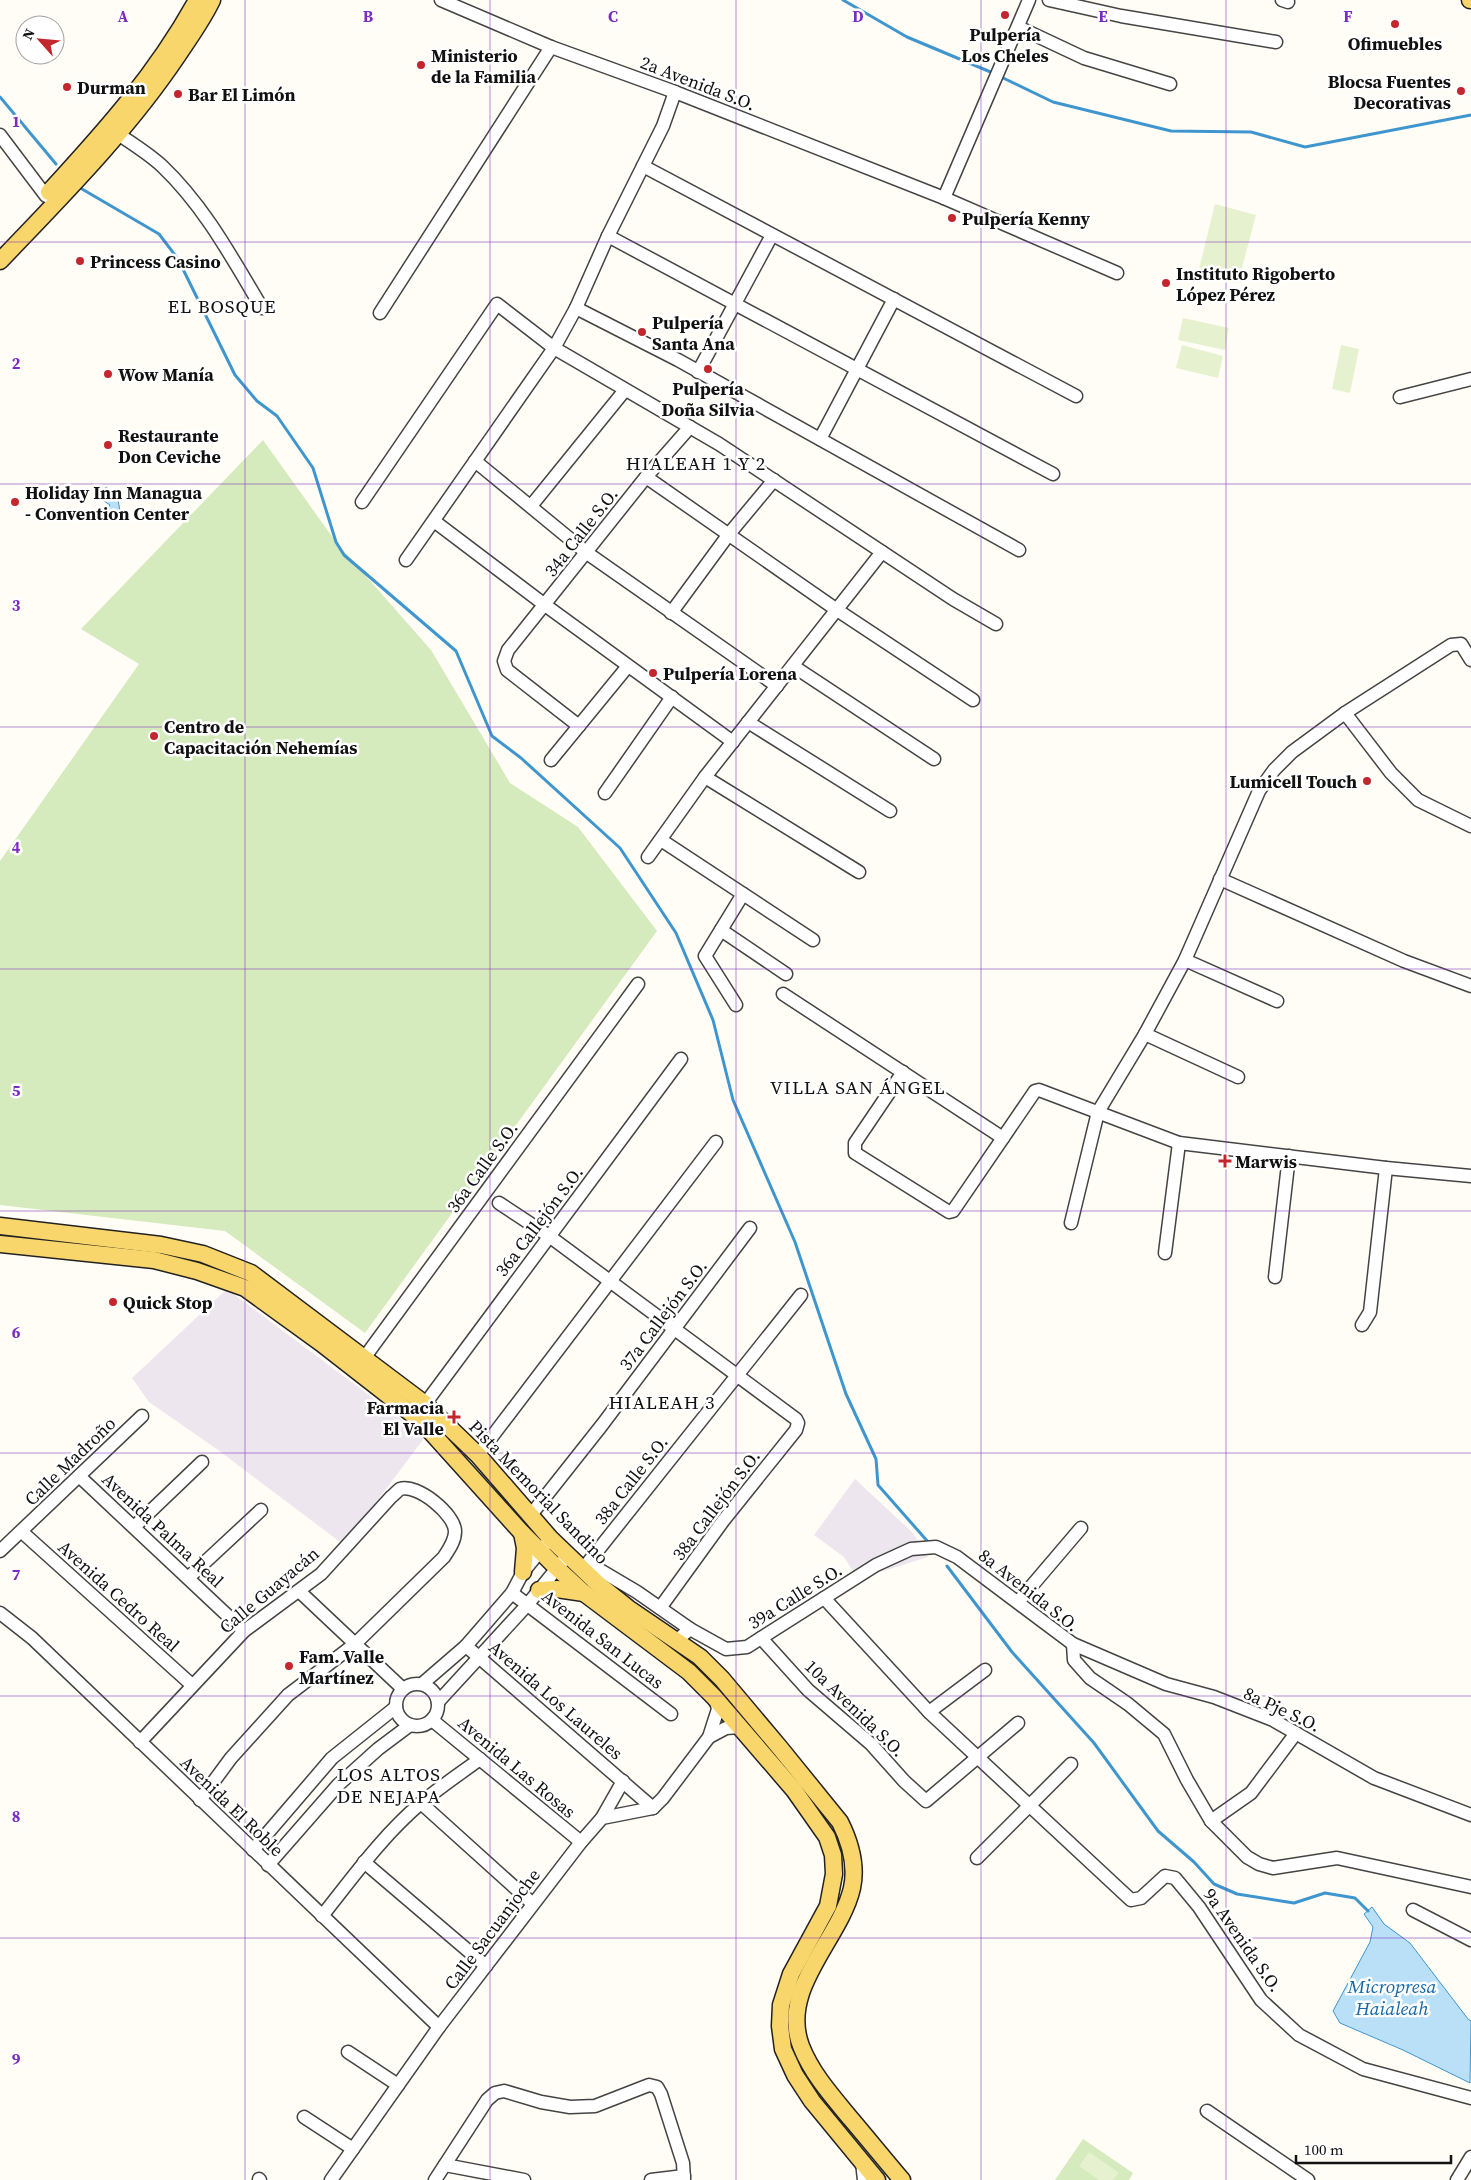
<svg xmlns="http://www.w3.org/2000/svg" width="1471" height="2180" viewBox="0 0 1471 2180" font-family="'Source Serif 4',serif">
<rect width="100%" height="100%" fill="#fffdf5"/>
<g fill="#eee6ef">
<path d="M227 1289 425 1437 344 1545 218 1450 149 1402 132 1378Z"/>
<path d="M855 1479 913 1533 928 1557 858 1579 844 1557 814 1535Z"/>
</g>
<g fill="#d5ebbd">
<path d="M263 440 336 542 431 650 510 783 578 827 657 931 365 1333 225 1231 0 1205V861L139 664 81 629Z"/>
<path d="M1083 2139 1133 2173 1129 2180H1055Z"/>
</g>
<g fill="#e6f2cf">
<path d="M1215 204 1256 215 1238 283 1198 273Z"/>
<path d="M1183 318 1229 328 1225 350 1178 340Z"/>
<path d="M1182 345 1223 356 1218 378 1176 368Z"/>
<path d="M1341 345 1359 349 1350 393 1332 389Z"/>
<path d="M1089 2152 1119 2173 1113 2180H1099L1079 2166Z"/>
</g>
<g fill="#b9e0f7" stroke="#3f96cf">
<path d="M106 487 117 494 120 511 113 521 104 514 110 505 101 499 106 491 104 489Z"/>
<path d="M1372 1907 1384 1924 1410 1943 1468 2019 1471 2021 1470 2083 1403 2050 1340 2023 1333 2011 1370 1942 1373 1927 1364 1914Z"/>
</g>
<g fill="none" stroke-linecap="round" stroke-linejoin="round">
<g stroke="#3f96cf" stroke-width="3">
<path d="M843 0 907 37 993 73"/>
<path d="M999 76 1053 102 1171 131 1251 132 1305 147 1471 115"/>
<path d="M0 97 56 164"/>
<path d="M82 189 159 234 178 259 235 375 257 401 277 416 313 468 336 542 344 555 456 651 492 736 521 758 620 848 676 933 713 1020 733 1100 795 1242 846 1394 876 1459 878 1485 929 1543"/>
<path d="M947 1566 1012 1652 1094 1743 1158 1831 1194 1862 1214 1884 1237 1894 1294 1903 1325 1893 1355 1898 1368 1911"/>
</g>
<defs>
<g id="minor">
<path d="M441 0 551 47 675 92 944 198 1117 273"/>
<path d="M1049 0 1121 16 1276 42"/>
<path d="M1282 0 1288 2"/>
<path d="M1018 27 1084 58 1170 84"/>
<path d="M118 134C133 144 149 154 162 166 205 207 232 258 262 308"/>
<path d="M0 135 46 196"/>
<path d="M643 166 1076 396"/>
<path d="M944 198 1029 0"/>
<path d="M608 236 1053 474"/>
<path d="M576 308 678 360 1019 550"/>
<path d="M380 313 551 47"/>
<path d="M698 372 772 235"/>
<path d="M1400 397 1471 379"/>
<path d="M820 439 894 299"/>
<path d="M475 461 587 553 777 686"/>
<path d="M646 477 837 610 973 700"/>
<path d="M362 502 497 304 554 348 719 444 953 599 996 624"/>
<path d="M531 506 625 390"/>
<path d="M434 521 545 605 733 742"/>
<path d="M406 560 554 348 576 308 608 236 663 126 675 92"/>
<path d="M671 613 729 534 774 480"/>
<path d="M793 666 934 759"/>
<path d="M1345 713 1391 773 1418 800 1471 826"/>
<path d="M748 722 890 811"/>
<path d="M579 726 507 670 504 661 508 650 646 477 690 427"/>
<path d="M551 760 628 666"/>
<path d="M705 777 859 872"/>
<path d="M605 793 672 697"/>
<path d="M661 840 813 940"/>
<path d="M648 857 705 777 882 552"/>
<path d="M1220 879 1404 961 1471 986"/>
<path d="M721 930 786 974"/>
<path d="M1185 960 1277 1001"/>
<path d="M783 994 1003 1138"/>
<path d="M736 1005 705 956 743 894"/>
<path d="M1145 1034 1238 1077"/>
<path d="M903 1072 855 1143V1153L949 1212 953 1211 1035 1091 1039 1090 1179 1143 1386 1168 1471 1176"/>
<path d="M499 1203 549 1236 796 1419 798 1423 796 1430 723 1521 660 1608"/>
<path d="M1071 1223 1098 1112 1145 1034 1185 960 1259 791 1274 770 1292 752 1345 713 1451 645 1461 644 1471 660"/>
<path d="M1165 1253 1179 1143"/>
<path d="M1275 1277 1289 1156"/>
<path d="M1362 1325 1370 1312 1386 1168"/>
<path d="M359 1365 638 984"/>
<path d="M425 1404 681 1059"/>
<path d="M478 1455 716 1142"/>
<path d="M79 1476 244 1631"/>
<path d="M530 1516 602 1425 750 1228"/>
<path d="M134 1527 202 1462"/>
<path d="M22 1532 192 1685"/>
<path d="M0 1551 142 1416"/>
<path d="M588 1563 637 1592 690 1629"/>
<path d="M583 1569 801 1295"/>
<path d="M188 1578 261 1510"/>
<path d="M299 1591 403 1689"/>
<path d="M512 1593 671 1714"/>
<path d="M824 1598 929 1712 1131 1900 1141 1898 1165 1876 1175 1878 1199 1907 1261 2000 1299 2035 1363 2069 1471 2098"/>
<path d="M1018 1602 1081 1528"/>
<path d="M0 1613 32 1638 439 2027"/>
<path d="M761 1638 808 1690 871 1744 904 1781 926 1801 1018 1723"/>
<path d="M676 1641 690 1629 726 1649 747 1647 876 1565 911 1549 936 1547 957 1557 1073 1644 1166 1684 1214 1697 1273 1720 1374 1778 1471 1815"/>
<path d="M1073 1644 1074 1660 1090 1678 1128 1704 1164 1734 1187 1780 1211 1821 1247 1857 1259 1864 1273 1868 1337 1858 1471 1887"/>
<path d="M466 1646 653 1808"/>
<path d="M422 1684 466 1646 512 1593 523 1572 545 1545"/>
<circle cx="417" cy="1705" r="21"/>
<path d="M438 1702 528 1604 562 1562"/>
<path d="M929 1712 985 1670"/>
<path d="M432 1720 581 1842"/>
<path d="M709 1737 726 1728 740 1727"/>
<path d="M140 1742 244 1631 321 1574 391 1497C394 1495 397 1491 400 1489 417 1483 456 1515 455 1532 455 1541 449 1549 444 1557L355 1644 288 1695 231 1758 200 1800"/>
<path d="M421 1803 533 1904"/>
<path d="M602 1818 623 1781"/>
<path d="M1211 1821 1251 1793 1296 1733"/>
<path d="M253 1850 332 1758 396 1707"/>
<path d="M977 1858 1071 1764"/>
<path d="M364 1862 486 1966"/>
<path d="M268 1865 338 1785 378 1749 410 1725"/>
<path d="M1413 1910 1471 1940"/>
<path d="M322 1916C353 1877 383 1835 421 1803 440 1787 461 1773 480 1759"/>
<path d="M348 2052 398 2085"/>
<path d="M1207 2111 1308 2180"/>
<path d="M304 2117 353 2149"/>
<path d="M862 2162 864 2180"/>
<path d="M445 2165 524 2180"/>
<path d="M259 2179 260 2180"/>
<path d="M331 2180 439 2027 581 1842 602 1818 653 1808 663 1798 709 1737 718 1709 715 1698"/>
<path d="M435 2180 487 2100 495 2093 504 2091 541 2102 570 2107 595 2106 649 2085 657 2087 661 2094 683 2163 684 2180"/>
<path d="M651 2180 684 2176"/>
<path d="M1457 2180 1471 2157"/>
</g>
<g id="major">
<path d="M1470 0H1471"/>
<path d="M49 192C105 131 157 73 197 0"/>
<path d="M0 261C63 195 127 131 178 55 190 37 203 19 212 0"/>
<path d="M0 1226 161 1245 203 1254 251 1273 425 1404 478 1455 550 1538 598 1584 628 1608 700 1657 722 1679 780 1748 840 1822C850 1842 857 1865 852 1888 840 1940 779 1988 801 2046 812 2074 832 2096 851 2119 868 2139 885 2160 902 2180"/>
<path d="M0 1244 154 1260 197 1271 245 1288 321 1343 421 1421 522 1533 557 1568 584 1593 689 1672 714 1697 794 1790 827 1837 833 1855 834 1874 828 1906 791 1974 781 2005 780 2026 783 2049 795 2075 812 2101 877 2180"/>
<path d="M522 1533 525 1548 523 1572"/>
<path d="M539 1590 557 1589 584 1593"/>
</g>
</defs>
<use href="#minor" stroke="#444" stroke-width="15"/>
<use href="#major" stroke="#222" stroke-width="19"/>
<use href="#minor" stroke="#fff" stroke-width="12"/>
<use href="#major" stroke="#f9d66b" stroke-width="16"/>
</g>
<path fill="none" stroke="#7b2cbf" stroke-width="1" stroke-opacity="0.55" d="M245 0V2180M490 0V2180M736 0V2180M981 0V2180M1226 0V2180M0 242H1471M0 484H1471M0 727H1471M0 969H1471M0 1211H1471M0 1453H1471M0 1696H1471M0 1938H1471"/>
<g fill="#c4262e" stroke="#fff" stroke-width="2">
<circle cx="1005" cy="15" r="5"/>
<circle cx="1395" cy="24" r="5"/>
<circle cx="421" cy="65" r="5"/>
<circle cx="67" cy="87" r="5"/>
<circle cx="1461" cy="91" r="5"/>
<circle cx="178" cy="94" r="5"/>
<circle cx="952" cy="218" r="5"/>
<circle cx="80" cy="261" r="5"/>
<circle cx="1166" cy="283" r="5"/>
<circle cx="642" cy="332" r="5"/>
<circle cx="708" cy="369" r="5"/>
<circle cx="108" cy="374" r="5"/>
<circle cx="108" cy="445" r="5"/>
<circle cx="15" cy="502" r="5"/>
<circle cx="653" cy="673" r="5"/>
<circle cx="154" cy="736" r="5"/>
<circle cx="1367" cy="781" r="5"/>
<path d="M1222.5 1153.5h5v5h5v5h-5v5h-5v-5h-5v-5h5z"/>
<circle cx="113" cy="1302" r="5"/>
<path d="M451.5 1409.5h5v5h5v5h-5v5h-5v-5h-5v-5h5z"/>
<circle cx="289" cy="1666" r="5"/>
</g>
<g text-anchor="middle" dominant-baseline="central" stroke-width="5" stroke-linejoin="round" paint-order="stroke">
<g font-size="18" font-weight="bold" fill="#111" stroke="#fff" text-anchor="start">
<text x="1005" y="34" text-anchor="middle">Pulpería<tspan x="1005" dy="21">Los Cheles</tspan></text>
<text x="1395" y="43" text-anchor="middle">Ofimuebles</text>
<text x="431" y="55">Ministerio<tspan x="431" dy="21">de la Familia</tspan></text>
<text x="1451" y="81" text-anchor="end">Blocsa Fuentes<tspan x="1451" dy="21">Decorativas</tspan></text>
<text x="77" y="87">Durman</text>
<text x="188" y="94">Bar El Limón</text>
<text x="962" y="218">Pulpería Kenny</text>
<text x="90" y="261">Princess Casino</text>
<text x="1176" y="273">Instituto Rigoberto<tspan x="1176" dy="21">López Pérez</tspan></text>
<text x="652" y="322">Pulpería<tspan x="652" dy="21">Santa Ana</tspan></text>
<text x="118" y="374">Wow Manía</text>
<text x="708" y="388" text-anchor="middle">Pulpería<tspan x="708" dy="21">Doña Silvia</tspan></text>
<text x="118" y="435">Restaurante<tspan x="118" dy="21">Don Ceviche</tspan></text>
<text x="25" y="492">Holiday Inn Managua<tspan x="25" dy="21">- Convention Center</tspan></text>
<text x="663" y="673">Pulpería Lorena</text>
<text x="164" y="726">Centro de<tspan x="164" dy="21">Capacitación Nehemías</tspan></text>
<text x="1357" y="781" text-anchor="end">Lumicell Touch</text>
<text x="1235" y="1161">Marwis</text>
<text x="123" y="1302">Quick Stop</text>
<text x="444" y="1407" text-anchor="end">Farmacia<tspan x="444" dy="21">El Valle</tspan></text>
<text x="299" y="1656">Fam. Valle<tspan x="299" dy="21">Martínez</tspan></text>
</g>
<g font-size="18" fill="#111" stroke="#fff">
<text transform="translate(698 83) rotate(21)">2a Avenida S.O.</text>
<text transform="translate(581 532) rotate(-52)">34a Calle S.O.</text>
<text transform="translate(482 1167) rotate(-54)">36a Calle S.O.</text>
<text transform="translate(539 1221) rotate(-53)">36a Callejón S.O.</text>
<text transform="translate(663 1315) rotate(-53)">37a Callejón S.O.</text>
<text transform="translate(70 1461) rotate(-44)">Calle Madroño</text>
<text transform="translate(631 1480) rotate(-52)">38a Calle S.O.</text>
<text transform="translate(539 1492) rotate(46)">Pista Memorial Sandino</text>
<text transform="translate(716 1505) rotate(-53)">38a Callejón S.O.</text>
<text transform="translate(163 1530) rotate(43)">Avenida Palma Real</text>
<text transform="translate(269 1590) rotate(-40)">Calle Guayacán</text>
<text transform="translate(1029 1590) rotate(38)">8a Avenida S.O.</text>
<text transform="translate(119 1596) rotate(42)">Avenida Cedro Real</text>
<text transform="translate(795 1596) rotate(-32)">39a Calle S.O.</text>
<text transform="translate(603 1639) rotate(38)">Avenida San Lucas</text>
<text transform="translate(556 1700) rotate(41)">Avenida Los Laureles</text>
<text transform="translate(855 1708) rotate(44)">10a Avenida S.O.</text>
<text transform="translate(1282 1709) rotate(25)">8a Pje S.O.</text>
<text transform="translate(517 1767) rotate(40)">Avenida Las Rosas</text>
<text transform="translate(232 1806) rotate(44)">Avenida El Roble</text>
<text transform="translate(492 1929) rotate(-53)">Calle Sacuanjoche</text>
<text transform="translate(1243 1940) rotate(55)">9a Avenida S.O.</text>
</g>
<g font-size="19" letter-spacing="1" fill="#111" stroke="#fff">
<text x="222" y="306">EL BOSQUE</text>
<text x="696" y="463">HIALEAH 1 Y 2</text>
<text x="858" y="1087">VILLA SAN ÁNGEL</text>
<text x="662" y="1402">HIALEAH 3</text>
<text x="389" y="1774">LOS ALTOS<tspan x="389" dy="22">DE NEJAPA</tspan></text>
</g>
<g font-size="19" font-style="italic" fill="#1768a6" stroke="#fff">
<text x="1392" y="1986">Micropresa<tspan x="1392" dy="22">Haialeah</tspan></text>
</g>
</g>
<g font-size="16" text-anchor="middle" font-weight="bold" fill="#7b2cbf" stroke="#fff" stroke-width="5" stroke-linejoin="round" paint-order="stroke">
<text x="123" y="22">A</text>
<text x="368" y="22">B</text>
<text x="613" y="22">C</text>
<text x="858" y="22">D</text>
<text x="1103" y="22">E</text>
<text x="1348" y="22">F</text>
<text x="16" y="127">1</text>
<text x="16" y="369">2</text>
<text x="16" y="611">3</text>
<text x="16" y="853">4</text>
<text x="16" y="1096">5</text>
<text x="16" y="1338">6</text>
<text x="16" y="1580">7</text>
<text x="16" y="1822">8</text>
<text x="16" y="2065">9</text>
</g>
<g transform="translate(40 40) rotate(297)"><circle r="24" fill="#ffffff" stroke="#a0a0a0"/>
<path d="M0-4L9 19L0 12L-9 19Z" fill="#c4262e"/>
<text y="-8" font-size="14" font-weight="bold" text-anchor="middle" fill="#111111">N</text>
</g>
<path d="M1296 2155v8h155v-8" fill="none" stroke="#111111" stroke-width="2.5"/>
<text x="1304" y="2155" font-size="15" fill="#111111" stroke="#ffffff" stroke-width="4" paint-order="stroke">100 m</text>
</svg>
